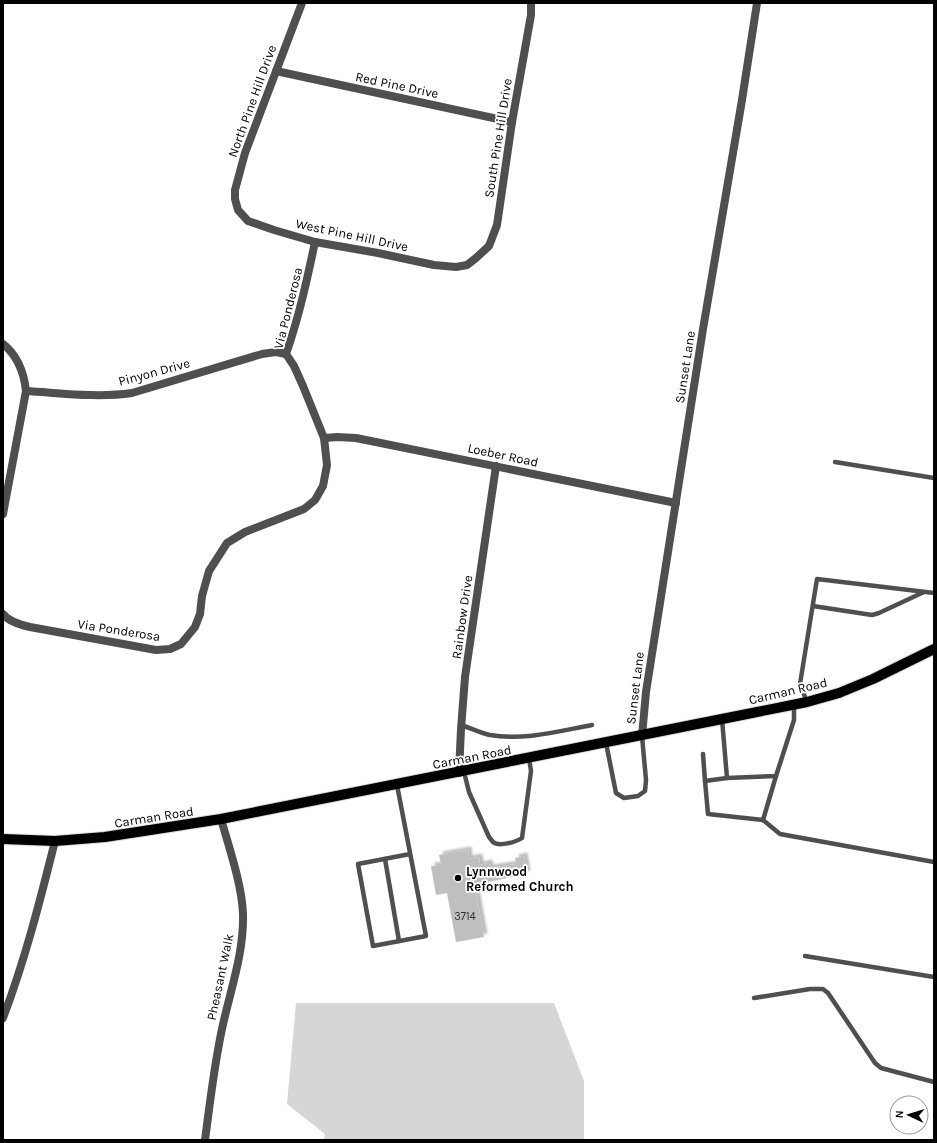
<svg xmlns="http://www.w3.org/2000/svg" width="937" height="1143" viewBox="0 0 937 1143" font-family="Karla,sans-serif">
<defs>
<filter id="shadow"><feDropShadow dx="3.5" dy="-3.5" stdDeviation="1" flood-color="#0004"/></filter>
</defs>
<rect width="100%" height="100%" fill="#fff"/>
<path fill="#d6d6d6" d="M296 1003H554L584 1081V1140H324L325 1134 287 1104Z"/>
<path fill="#bfbfbf" filter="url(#shadow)" d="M468 850 469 859 479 857 480 865 489 863 490 868 516 864 515 858 524 856 527 874 483 883V886L475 887 484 937 456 942 447 893 436 895 431 866 441 865 439 855Z"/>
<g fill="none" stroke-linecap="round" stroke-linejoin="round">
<defs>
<path id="primary" d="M3 839 55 841 105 837 221 819 722 719 807 702 839 693 873 679 934 649"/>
</defs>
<use href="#primary" stroke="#dbdbdb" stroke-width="12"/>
<g stroke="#4f4f4f" stroke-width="4.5">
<path d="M835 462 934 478"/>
<path d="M813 606 872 615 879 613 924 592"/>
<path d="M807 702 800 684 817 579 934 593"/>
<path d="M722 719 727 778 776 776 794 720V705"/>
<path d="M461 725C471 728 480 733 490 735 524 741 559 731 592 725"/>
<path d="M606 743 616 793 624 798 638 796 645 791 646 780 642 736"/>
<path d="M703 754 705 781"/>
<path d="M464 772 469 792 489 837C489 837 493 842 493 842 499 847 516 842 522 838L531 771 529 758"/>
<path d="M727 778 705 781 708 814 763 820 776 776"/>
<path d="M397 785 426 936 373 946 358 864 410 854"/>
<path d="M763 820 780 834 934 862"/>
<path d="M385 859 399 941"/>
<path d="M805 956 934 977"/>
<path d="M754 998 810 989H823L828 993 875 1063 881 1068 934 1082"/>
</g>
<g stroke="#4f4f4f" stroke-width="8">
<path d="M302 3 245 153 235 190V199L238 210 248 221 274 230 315 242 378 253 434 265 456 267 467 265 476 258 489 246 497 225 512 122 531 15V3"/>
<path d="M276 71 512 122"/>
<path d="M3 344C17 355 24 373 26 391L3 514"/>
<path d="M26 391C61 393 97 398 132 393L262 354 276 352 286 354"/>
<path d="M324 438 337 437 356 438 676 503"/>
<path d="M3 614C9 622 21 625 30 627L156 650 170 649 181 644 195 627 200 614 202 596 209 571 227 543 245 532 304 509 315 500 323 486 327 465 324 438 303 386 294 366 286 354C299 317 307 280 315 242"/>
<path d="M642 736 646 692 703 329 742 100 757 3"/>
<path d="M459 773 461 729 465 677 496 466"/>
<path d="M3 1018C25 960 40 901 55 841"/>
<path d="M205 1140C210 1103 214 1066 222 1029 230 991 244 954 243 914 242 885 229 847 221 819"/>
</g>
<use href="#primary" stroke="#000" stroke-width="10"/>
</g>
<circle fill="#000" stroke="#fff" stroke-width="1.5" cx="458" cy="878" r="4"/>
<g text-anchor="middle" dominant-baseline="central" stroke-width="3.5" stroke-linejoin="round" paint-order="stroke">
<g font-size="11" fill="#303030">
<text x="465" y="916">3714</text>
</g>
<g font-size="13" fill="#000" stroke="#fff">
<text transform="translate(397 85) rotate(12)">Red Pine Drive</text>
<text transform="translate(252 101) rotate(-70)">North Pine Hill Drive</text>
<text transform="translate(498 138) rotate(-81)">South Pine Hill Drive</text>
<text transform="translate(352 235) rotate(12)">West Pine Hill Drive</text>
<text transform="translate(288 308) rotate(-76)">Via Ponderosa</text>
<text transform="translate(685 367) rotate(-81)">Sunset Lane</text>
<text transform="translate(154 372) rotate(-15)">Pinyon Drive</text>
<text transform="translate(503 455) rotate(12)">Loeber Road</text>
<text transform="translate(462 617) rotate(-82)">Rainbow Drive</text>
<text transform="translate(119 630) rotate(9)">Via Ponderosa</text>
<text transform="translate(635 688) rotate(-83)">Sunset Lane</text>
<text transform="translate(788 691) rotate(-13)">Carman Road</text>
<text transform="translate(472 757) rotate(-11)">Carman Road</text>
<text transform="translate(154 817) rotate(-9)">Carman Road</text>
<text transform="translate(220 977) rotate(-78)">Pheasant Walk</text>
</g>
<g font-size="13" font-weight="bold" fill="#000" stroke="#fff" text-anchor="start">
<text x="466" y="871">Lynnwood<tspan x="466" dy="15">Reformed Church</tspan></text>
</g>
</g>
<rect width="937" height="1143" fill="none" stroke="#000000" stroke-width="8"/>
<g transform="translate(909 1115) rotate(274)"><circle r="19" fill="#ffffff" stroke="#999999"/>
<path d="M0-3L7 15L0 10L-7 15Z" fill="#000000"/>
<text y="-6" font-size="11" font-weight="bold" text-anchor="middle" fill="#000000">N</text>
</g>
</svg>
